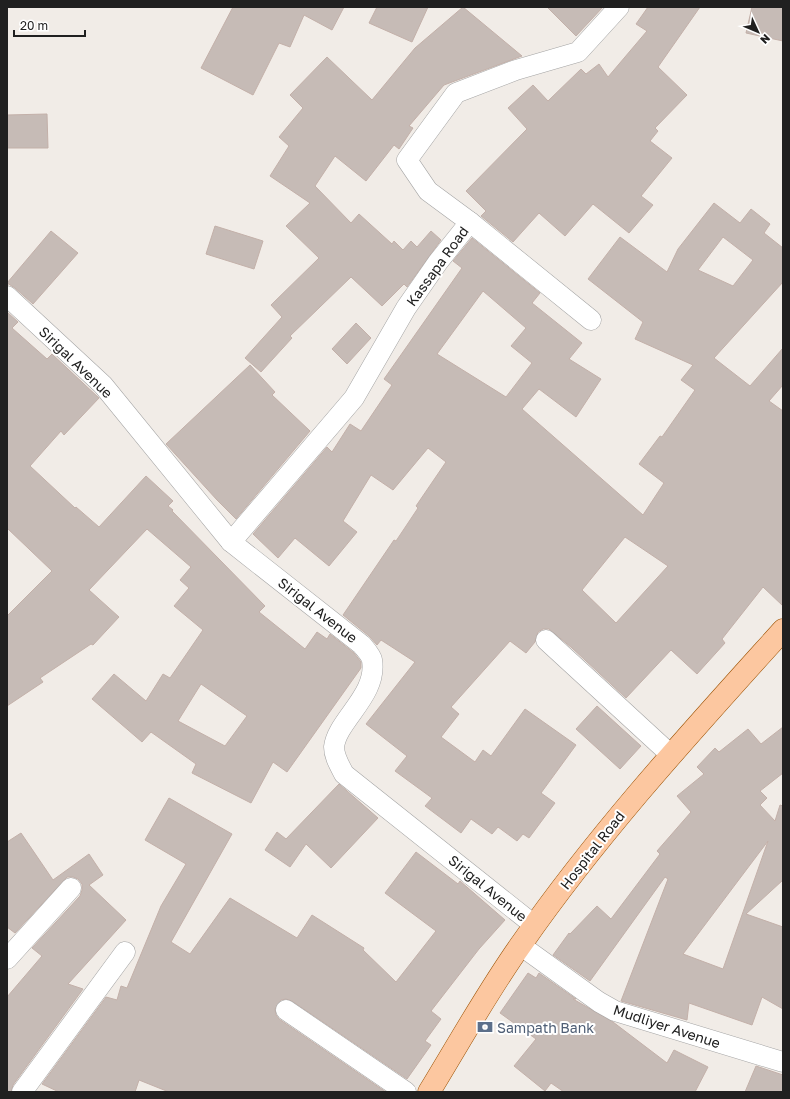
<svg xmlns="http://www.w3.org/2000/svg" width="790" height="1099" viewBox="0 0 790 1099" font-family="'Golos Text',sans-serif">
<rect width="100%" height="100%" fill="#f1ece7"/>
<g fill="#c6bbb6" stroke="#c3b0a9" fill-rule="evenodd">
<path d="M233 7H344L332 30 304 15 290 47 279 43 253 95 201 68Z"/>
<path d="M377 7H428L412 42 369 23Z"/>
<path d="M463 7 522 56 444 85 409 126 413 128 399 149 394 145 366 181 335 156 315 186 351 223 359 214 392 244 394 241 403 250 411 241 417 247 431 231 441 240 407 287 404 284 382 306 351 277 290 336 292 338 261 372 245 358 282 317 271 305 319 258 286 226 310 203 270 176 289 146 279 137 303 108 290 95 327 57 372 100 415 48Z"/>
<path d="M547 7H603L576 36Z"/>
<path d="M648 7H700L658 67 687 95 655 128 658 131 650 141 672 158 641 196 653 205 629 233 593 204 565 236 539 213 513 242 481 216 486 211 466 191 527 129 508 108 533 85 548 101 581 69 586 74 599 64 608 77 647 31 636 24Z"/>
<path d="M752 7H783V41L746 33Z"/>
<path d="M47 114 48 148H7V115Z"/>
<path d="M714 203 740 223 751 209 770 224 764 233 783 248V282L714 358 750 386 783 348V385L769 401 783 411V606L763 587 722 639 725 643 697 674 671 650 626 698 572 648 549 629H543L538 632 535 642 526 653 510 641 451 707 459 714 441 737 475 762 483 750 491 756 525 709 576 745 541 793 555 803 529 838 523 834 517 841 498 827 492 834 471 819 461 833 425 806 432 798 395 771 407 756 366 724 415 662 381 640 377 645 369 636 343 615 394 540 396 541 418 508 416 506 446 462 428 448 393 490 371 475 343 521 357 532 329 566 295 538 278 558 253 534 327 447 332 452 350 424 361 431 392 385 384 379 462 268 453 261 472 238 540 293 532 303 582 343 569 359 601 379 576 417 539 389 522 409 643 515 664 483 639 464 660 436 662 437 695 390 681 380 693 365 635 339 643 322 588 279 620 237 667 272 678 249ZM723 237 753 260 733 286 698 270ZM483 291 526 328 511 346 532 363 506 397 437 354ZM625 537 668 566 616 623 582 590Z"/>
<path d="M215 226 263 241 254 269 206 254Z"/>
<path d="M51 231 78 253 33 304 15 288 7 283Z"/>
<path d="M7 312 18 322 12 328 47 359 52 354 99 398 64 435 61 431 30 466 75 508 76 507 99 527 146 476 173 501 168 506 173 510 172 511 265 606 259 612 305 649 317 632 327 639 330 634 354 653 361 662V668L287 772 273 762 251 803 192 773 196 764 151 732 142 742 92 699 114 674 146 701 163 674 170 678 203 630 174 606 189 588 180 580 191 567 147 529 89 590 119 617 93 645 91 644 40 678 43 682 7 706V616L52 571 7 528ZM201 684 247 716 225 746 178 721Z"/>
<path d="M356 323 371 338 347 364 332 349Z"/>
<path d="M250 365 275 392 272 395 310 431 236 519 217 500 166 444Z"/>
<path d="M597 706 641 746 620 769 576 729Z"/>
<path d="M783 727V773L760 791 767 798 760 805 775 821 780 805 783 806V880L746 914 783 927V1009L762 997 752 1025 689 1003 687 1020 621 1001 668 879 665 877 590 981 553 955 569 933 570 934 597 906 611 919 660 854 657 851 691 812 677 796 704 774 697 767 715 748 719 752 748 729 761 744ZM768 841 723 969 683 954Z"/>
<path d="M339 784 378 818 331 868 306 844 290 867 265 850 277 832 286 839Z"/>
<path d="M169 798 232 834 171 942 190 954 230 898 297 938 312 915 364 948 363 950 396 982 436 931 385 893 416 852 458 884 460 881 505 920 479 949 431 1011 441 1019 425 1041 431 1045 407 1079 292 1001 286 999 281 1000 275 1009 276 1015 279 1019 386 1092H169L139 1080 135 1092H59L42 1084 106 997 117 1000 121 986 127 988 161 906 186 864 145 840Z"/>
<path d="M21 833 53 880 89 854 103 875 89 885 126 920 68 984 83 989 13 1085 11 1092H7V997L42 956 32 948 80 896 82 890V884L78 879 73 877H67L15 933 7 927V842Z"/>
<path d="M528 973 536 978 539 973 576 999H573L613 1022 667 1063 674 1050 708 1067 695 1092H564L551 1083 545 1091 514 1066 536 1039 500 1013Z"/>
<path d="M756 1066 783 1075V1092H745Z"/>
</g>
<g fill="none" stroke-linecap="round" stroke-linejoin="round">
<defs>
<g id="minor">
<path d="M470 222 591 320"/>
<path d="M7 296 103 385 231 542 362 645C365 649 371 655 372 660 378 695 337 720 334 747 334 757 340 766 344 774L534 925"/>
<path d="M231 542 354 398 406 308 438 262 470 222 428 191 407 160 456 93 516 70 578 52 619 7"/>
<path d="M546 640 670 754"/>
<path d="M520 945 599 1002 615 1011 783 1062"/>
<path d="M7 959 71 888"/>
<path d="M286 1010 406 1092"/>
<path d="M22 1092 125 952"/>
</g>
<path id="primary" d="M429 1092C459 1043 489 989 522 943 600 831 692 731 783 630"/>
</defs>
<use href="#minor" stroke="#a4a4a4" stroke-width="21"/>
<use href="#primary" stroke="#9c5100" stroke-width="23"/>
<use href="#minor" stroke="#fff" stroke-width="20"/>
<use href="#primary" stroke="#fcc7a0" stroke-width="22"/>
</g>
<defs>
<symbol id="bank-bare" viewBox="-9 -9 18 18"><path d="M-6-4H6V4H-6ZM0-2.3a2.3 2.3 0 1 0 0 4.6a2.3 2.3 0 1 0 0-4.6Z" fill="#5c6f8a" stroke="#fff" stroke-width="2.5" paint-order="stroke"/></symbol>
</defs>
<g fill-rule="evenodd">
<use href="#bank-bare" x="474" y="1016" width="22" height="22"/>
</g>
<g text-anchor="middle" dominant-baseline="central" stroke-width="4" stroke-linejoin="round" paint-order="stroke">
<g font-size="14" fill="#202020" stroke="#fff">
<text transform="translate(437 266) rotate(-54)">Kassapa Road</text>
<text transform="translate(76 362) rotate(44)">Sirigal Avenue</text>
<text transform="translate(318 610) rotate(38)">Sirigal Avenue</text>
<text transform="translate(592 850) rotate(-52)">Hospital Road</text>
<text transform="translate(488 888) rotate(39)">Sirigal Avenue</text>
<text transform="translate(667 1026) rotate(18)">Mudliyer Avenue</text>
</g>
<g font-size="14" fill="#4e5e75" stroke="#fff" text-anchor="start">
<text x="497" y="1027">Sampath Bank</text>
</g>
</g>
<rect width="790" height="1099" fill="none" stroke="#202020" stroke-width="16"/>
<g transform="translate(758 32) rotate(134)" stroke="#ffffff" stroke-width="3" paint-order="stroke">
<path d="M0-3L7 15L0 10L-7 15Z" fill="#202020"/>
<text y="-6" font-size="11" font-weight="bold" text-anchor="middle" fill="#202020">N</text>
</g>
<path d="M14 30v6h71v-6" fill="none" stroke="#202020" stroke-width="2"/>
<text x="20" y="30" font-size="12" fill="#202020" stroke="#ffffff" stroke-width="3" paint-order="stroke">20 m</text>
</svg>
